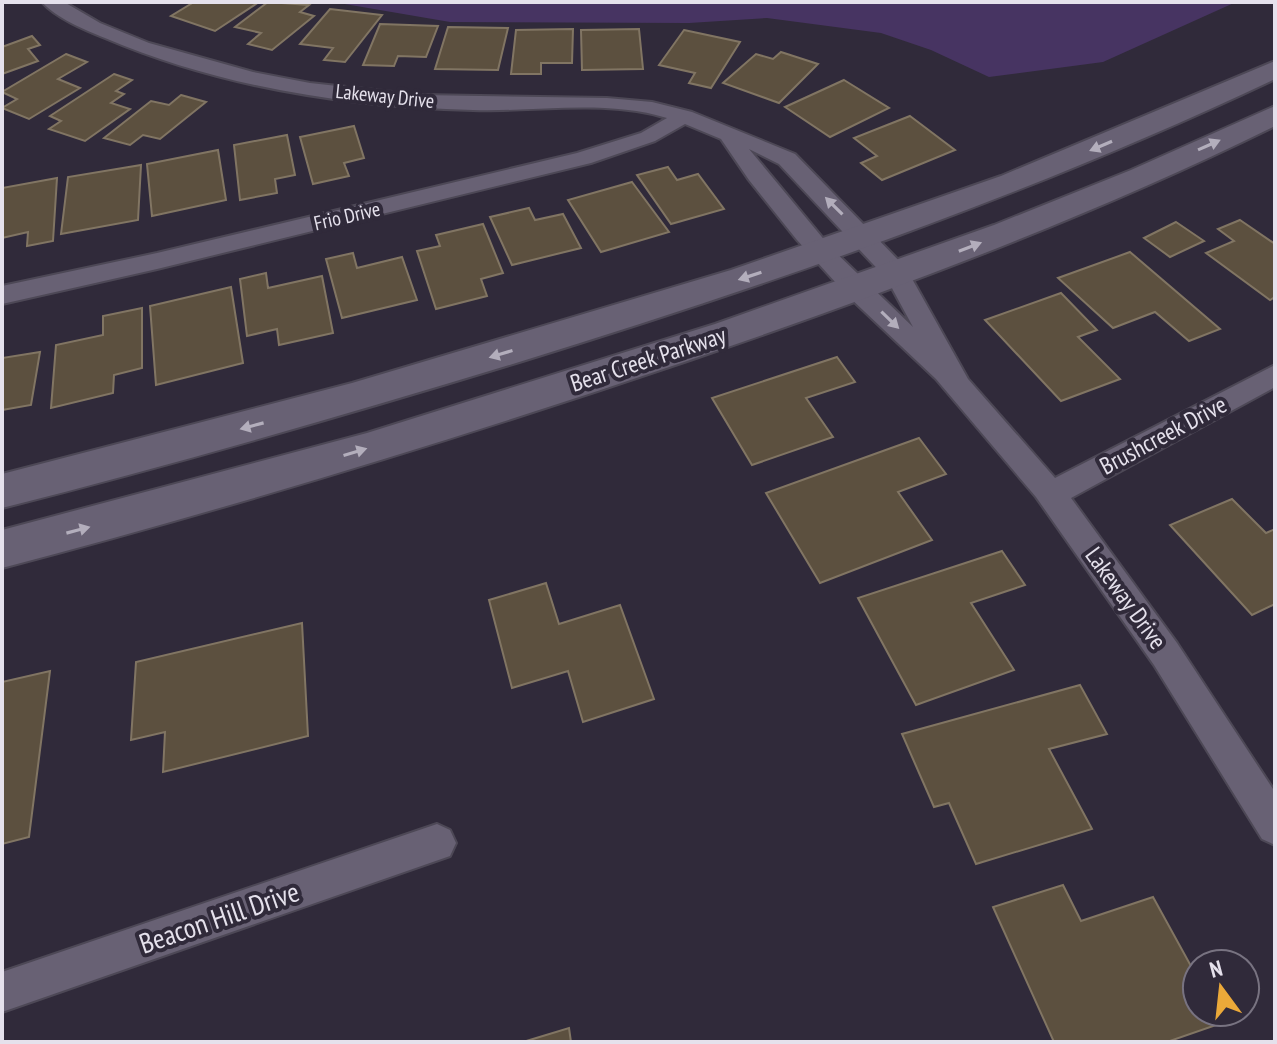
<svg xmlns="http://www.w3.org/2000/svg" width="1277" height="1044" viewBox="0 0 1277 1044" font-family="'PT Sans Narrow',sans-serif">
<rect width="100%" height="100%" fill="#302a3a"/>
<path fill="#473462" d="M333 2H1236L1103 62 989 77 931 50 881 33 767 18 689 23 450 22Z"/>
<g fill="#5c503f" stroke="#817563" stroke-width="2">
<path d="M194 2H259L215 31 171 16Z"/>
<path d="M268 2 309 5 300 12 314 16 272 50 248 44 261 33 235 27Z"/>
<path d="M330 9 382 15 345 62 324 60 333 48 300 44Z"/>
<path d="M380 24 438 26 426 57 398 56 394 66 363 65Z"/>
<path d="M448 27 508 28 498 70 435 69Z"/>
<path d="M573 29 572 63H541V74H511L516 30Z"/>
<path d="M639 29 643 69 582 70 581 30Z"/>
<path d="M684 30 740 42 711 88 689 83 695 73 659 65Z"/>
<path d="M32 36 40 45 28 49 38 61 2 74V47Z"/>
<path d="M781 52 818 64 779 103 723 83 756 54 773 59Z"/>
<path d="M66 54 87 62 58 79 80 88 29 119 2 108 17 99 2 92Z"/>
<path d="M114 74 132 80 116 91 124 94 111 103 130 109 85 141 49 129 61 121 50 116Z"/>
<path d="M844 80 889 108 830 137 785 107Z"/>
<path d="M181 95 206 102 160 139 143 135 130 145 104 138 151 101 169 105Z"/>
<path d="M910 116 955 150 882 180 861 163 877 156 854 138Z"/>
<path d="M354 126 364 158 344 163 349 176 313 184 300 137Z"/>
<path d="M287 135 295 175 275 179 277 193 240 200 234 145Z"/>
<path d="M218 150 226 200 152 216 147 164Z"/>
<path d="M141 165 138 220 61 234 68 177Z"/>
<path d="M668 167 677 180 698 174 724 209 671 224 637 175Z"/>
<path d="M57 178 53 241 27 246 28 232 2 238V188Z"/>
<path d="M632 182 669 232 601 252 568 200Z"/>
<path d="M529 208 535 220 563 214 581 248 512 265 490 217Z"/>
<path d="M1240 220 1275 244V297L1270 300 1206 253 1234 241 1218 229Z"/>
<path d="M1176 222 1204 241 1170 257 1144 238Z"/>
<path d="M483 224 503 273 481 279 487 296 436 309 417 251 440 246 436 235Z"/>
<path d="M1130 252 1220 329 1189 341 1155 312 1113 328 1058 278Z"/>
<path d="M353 253 357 268 402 257 417 300 342 318 326 259Z"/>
<path d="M266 273 268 288 322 276 333 333 279 345 277 329 247 336 240 279Z"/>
<path d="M231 287 243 363 156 385 150 306Z"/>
<path d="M1061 293 1097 330 1078 337 1120 379 1061 401 985 320Z"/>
<path d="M142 308V368L114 375 113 393 51 408 56 345 103 335V316Z"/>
<path d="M40 352 31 405 2 410V358Z"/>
<path d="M837 357 855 382 806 398 833 437 752 465 712 398Z"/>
<path d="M919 438 946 474 898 492 932 540 820 583 766 493Z"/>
<path d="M1232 499 1266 533 1275 529V604L1252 615 1170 525Z"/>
<path d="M1002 551 1025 585 971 603 1014 670 916 705 858 598Z"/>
<path d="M546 583 559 624 620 605 654 699 583 722 568 671 512 688 489 600Z"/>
<path d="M302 623 308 736 163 772 165 732 131 740 136 662Z"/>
<path d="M50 671 29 837 2 844V682Z"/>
<path d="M1080 685 1107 734 1049 749 1092 829 976 864 949 803 934 807 902 734Z"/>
<path d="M1063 885 1081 921 1153 897 1197 977V1012H1216L1222 1023 1167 1042H1054L993 907Z"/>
<path d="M569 1028 571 1042H523Z"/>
</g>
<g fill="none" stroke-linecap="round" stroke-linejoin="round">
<defs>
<g id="street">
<path d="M42 2H64L100 23 149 43 253 72 310 83 420 95 607 98 652 102 692 112 795 154 906 268 968 379 1055 478 1275 365V387L1071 498 1177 643 1275 792V845L1262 839 1154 665 1036 497 936 379 847 295 797 240 749 180 721 139 685 124 655 141 591 163 157 269 2 304V286L157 253 577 153 641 133 667 118C606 99 536 112 473 110 349 107 220 87 105 38 85 30 56 18 42 2ZM749 149 779 164 887 279 913 327 831 248Z"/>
<path d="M437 824 450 830 456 843 450 856 2 1012V972Z"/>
</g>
<g id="secondary">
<path d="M1275 61V79C1030 195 775 283 516 363 346 415 175 464 2 508V474L352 383 731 270 1001 176Z"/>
<path d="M1275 106V126C1086 219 889 292 690 360 463 437 234 507 2 568V530L367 433 715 324 994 225 1131 170Z"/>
</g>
</defs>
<use href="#street" stroke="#4d4856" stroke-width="4"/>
<use href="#secondary" stroke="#4d4856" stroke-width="4"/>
<use href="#street" fill="#686174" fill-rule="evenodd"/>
<use href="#secondary" fill="#686174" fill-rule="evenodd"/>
</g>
<defs><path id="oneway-solid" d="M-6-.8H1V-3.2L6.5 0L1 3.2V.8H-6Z" transform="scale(2)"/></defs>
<g fill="#b3aebc">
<use href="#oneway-solid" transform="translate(1209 145) rotate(-24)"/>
<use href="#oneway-solid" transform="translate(1101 146) rotate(157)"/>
<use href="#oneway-solid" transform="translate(834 206) rotate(-135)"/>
<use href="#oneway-solid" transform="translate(970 247) rotate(-21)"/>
<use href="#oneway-solid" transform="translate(750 276) rotate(162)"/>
<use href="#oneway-solid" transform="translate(890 320) rotate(44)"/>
<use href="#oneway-solid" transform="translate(501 354) rotate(163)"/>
<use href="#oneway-solid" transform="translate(252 426) rotate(165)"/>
<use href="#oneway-solid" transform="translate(355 452) rotate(-17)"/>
<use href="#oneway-solid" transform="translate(78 530) rotate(-15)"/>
</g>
<g text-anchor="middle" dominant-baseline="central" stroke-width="8" stroke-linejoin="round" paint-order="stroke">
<g font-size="20" fill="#e5e1ec" stroke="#302a3a">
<text transform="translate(385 96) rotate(6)">Lakeway Drive</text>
<text transform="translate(347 216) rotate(-13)">Frio Drive</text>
</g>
<g font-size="24" fill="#e5e1ec" stroke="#302a3a">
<text transform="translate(648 359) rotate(-18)">Bear Creek Parkway</text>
<text transform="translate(1163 435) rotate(-28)">Brushcreek Drive</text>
<text transform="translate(1126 598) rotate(54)">Lakeway Drive</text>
</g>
<g font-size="28" fill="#e5e1ec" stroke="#302a3a">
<text transform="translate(219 917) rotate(-19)">Beacon Hill Drive</text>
</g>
</g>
<rect width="1277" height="1044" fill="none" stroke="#e5e1ec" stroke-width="8"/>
<g transform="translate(1221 988) rotate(345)"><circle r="38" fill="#302a3a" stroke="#787381" stroke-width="2"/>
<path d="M0-6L14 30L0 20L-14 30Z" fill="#eba939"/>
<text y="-12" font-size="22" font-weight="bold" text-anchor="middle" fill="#e5e1ec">N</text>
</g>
</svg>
